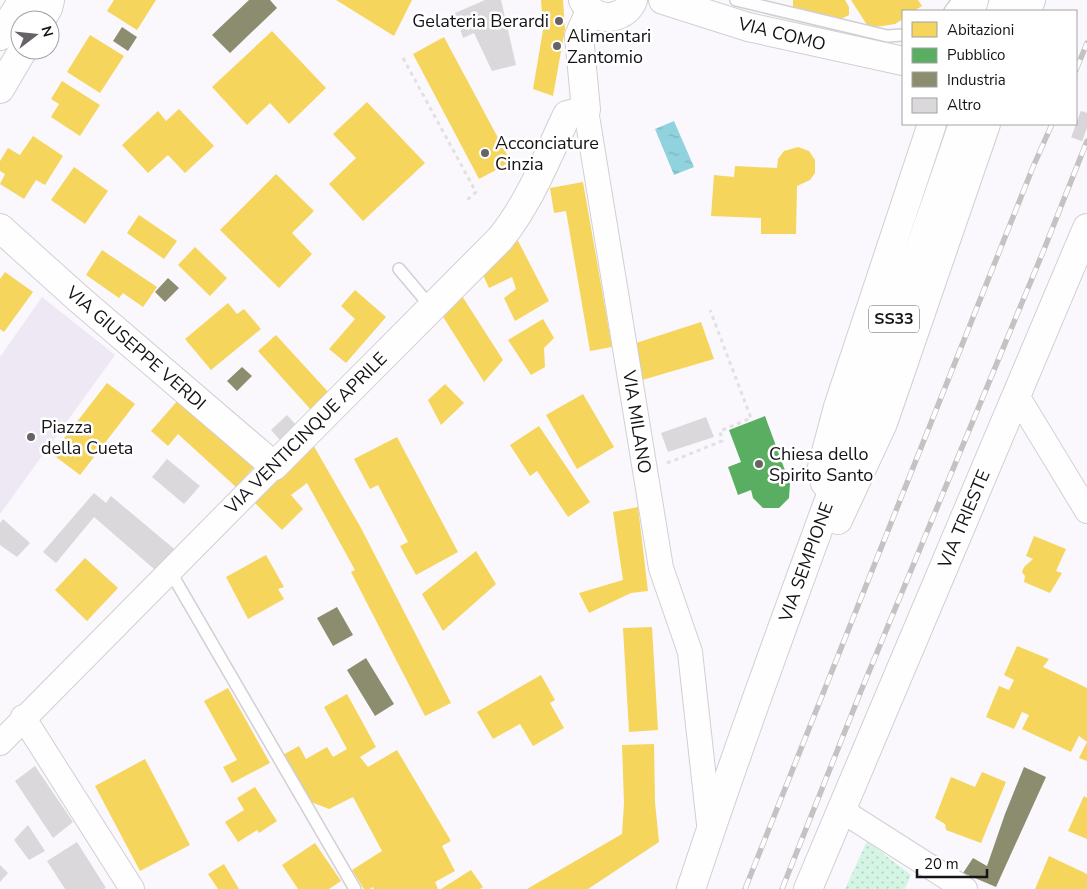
<svg xmlns="http://www.w3.org/2000/svg" width="1087" height="889" viewBox="0 0 1087 889" font-family="'Nunito Sans',sans-serif">
<defs>
<pattern id="green-dots" width="8" height="8" patternUnits="userSpaceOnUse" patternTransform="scale(1.25)"><rect width="8" height="8" fill="#d4f4e4"/><path d="M2 2h.1M6 6h.1" fill="none" stroke="#b5d0c3" stroke-width="1.8" stroke-linecap="round"/></pattern>
<pattern id="water-ripples" width="26" height="14" patternUnits="userSpaceOnUse" patternTransform="scale(1.25)"><rect width="26" height="14" fill="#90d2de"/><path d="M2 4q2-2 4 0t4 0M15 11q2-2 4 0t4 0" fill="none" stroke="#7bb3be"/></pattern>
</defs>
<rect width="100%" height="100%" fill="#faf8fc"/>
<path fill="#ede8f3" d="M42 297 115 355 0 514V357Z"/>
<path fill="url(#green-dots)" d="M867 841 911 875 905 889H845Z"/>
<path fill="url(#water-ripples)" d="M674 121 694 167 674 175 655 129Z"/>
<g fill="#f6d55c">
<path d="M114 0H156L137 30 107 11Z"/>
<path d="M336 0H412L394 36Z"/>
<path d="M541 0H563L565 29 553 96 533 89 543 30Z"/>
<path d="M793 0H845L849 7V15L837 21 793 9Z"/>
<path d="M851 0H918L922 6 914 11H903V19L895 24 869 28Z"/>
<path d="M272 31 326 88 289 124 270 103 247 125 212 87Z"/>
<path d="M90 35 124 56 100 93 67 72Z"/>
<path d="M444 37 511 162 479 179 413 54Z"/>
<path d="M62 81 100 105 80 136 51 117 59 104 51 99Z"/>
<path d="M367 102 425 163 363 221 329 184 356 158 333 134Z"/>
<path d="M179 109 214 146 185 173 168 155 148 173 122 145 158 111 166 121Z"/>
<path d="M33 136 63 156 45 185 36 180 24 199 0 184 5 174 0 171V161L8 148 20 155Z"/>
<path d="M798 147 809 151 815 160V173L810 180 797 186 796 234H761V218L711 216 714 175 734 177 735 166 777 168 778 159 784 151Z"/>
<path d="M74 167 108 191 85 224 51 200Z"/>
<path d="M276 174 314 211 292 233 312 254 279 288 220 230Z"/>
<path d="M583 182 612 347 590 351 566 211 554 213 550 188Z"/>
<path d="M139 215 177 241 164 259 127 233Z"/>
<path d="M515 235 549 301 515 321 504 298 516 289 512 277 489 288 482 273Z"/>
<path d="M195 247 227 278 210 296 178 265Z"/>
<path d="M102 250 157 287 143 307 123 293 119 298 86 275Z"/>
<path d="M5 272 33 292 4 332 0 329V279Z"/>
<path d="M355 290 386 317 346 363 329 349 355 319 341 306Z"/>
<path d="M462 296 503 360 484 382 442 315Z"/>
<path d="M228 303 237 314 244 309 261 329 211 370 185 339Z"/>
<path d="M543 319 554 338 544 348 545 367 531 375 508 340Z"/>
<path d="M701 322 714 359 639 381 633 344Z"/>
<path d="M276 335 330 394 312 411 258 351Z"/>
<path d="M107 383 135 404 80 475 52 454Z"/>
<path d="M445 384 464 403 441 425 428 400Z"/>
<path d="M583 394 614 447 577 469 546 415Z"/>
<path d="M179 399 254 467 236 487 178 434 168 446 151 431Z"/>
<path d="M539 426 590 502 568 517 537 471 530 476 510 445Z"/>
<path d="M397 437 458 552 416 575 400 546 408 542 378 485 370 489 354 459Z"/>
<path d="M312 443 361 528 451 703 425 716 351 572 355 570 307 483 291 495 303 509 282 530 254 502Z"/>
<path d="M638 507 648 591 631 593 589 613 579 593 623 580 613 512Z"/>
<path d="M1034 536 1066 549 1056 571 1062 573 1050 593 1024 582 1025 576 1022 572 1024 567 1033 559 1026 556Z"/>
<path d="M476 551 496 584 443 631 422 594Z"/>
<path d="M266 555 284 587 278 589 284 599 248 619 226 577Z"/>
<path d="M85 558 118 588 87 621 55 590Z"/>
<path d="M652 627 658 730 629 732 623 628Z"/>
<path d="M1017 646 1049 659 1043 667 1087 688V742L1079 736 1071 752 1022 729 1029 715 1022 712 1014 729 986 717 999 686 1009 690 1014 680 1004 675Z"/>
<path d="M541 675 555 700 550 703 564 728 533 746 520 724 493 739 477 712Z"/>
<path d="M228 688 270 763 232 783 223 767 237 760 204 701Z"/>
<path d="M347 694 376 747 360 757 368 767 397 750 451 841 442 846 455 871 435 882 438 889H374L373 887 370 889H364L352 870 382 851 353 797 329 809 311 802 301 790 281 756 299 746 306 759 327 747 333 757 347 749 324 707Z"/>
<path d="M1087 742V761L1079 758Z"/>
<path d="M654 744 655 802 659 842 588 889H527L622 834 624 803 622 745Z"/>
<path d="M145 759 190 845 140 871 95 786Z"/>
<path d="M982 772 1006 782 981 843 946 830 945 824 935 818 951 777 975 787Z"/>
<path d="M255 787 277 821 259 833 257 830 238 842 225 822 244 810 237 798Z"/>
<path d="M1084 796 1087 798V839L1068 831Z"/>
<path d="M315 843 341 881 329 889H298L282 865Z"/>
<path d="M1049 856 1087 874V889H1035Z"/>
<path d="M224 864 239 889H218L208 874Z"/>
<path d="M471 870 483 887 480 889H441Z"/>
</g>
<path fill="#5aae61" d="M765 416 790 484 789 498 779 508H763L753 498 751 490 738 495 728 467 741 462 729 430Z"/>
<g fill="#8c8c6e">
<path d="M249 0H270L277 8 230 53 212 35Z"/>
<path d="M122 27 137 37 128 51 113 41Z"/>
<path d="M168 278 179 288 165 302 155 292Z"/>
<path d="M242 367 252 376 237 391 227 381Z"/>
<path d="M337 607 353 635 333 646 317 618Z"/>
<path d="M366 658 394 704 375 716 347 670Z"/>
<path d="M1024 767 1046 777 996 887 963 873 973 858 987 866 1005 814Z"/>
</g>
<g fill="#dbd8dc">
<path d="M485 0H501L516 65 492 71 474 33 463 38 455 13Z"/>
<path d="M287 415 297 426 281 441 271 430Z"/>
<path d="M706 417 714 437 668 452 661 433Z"/>
<path d="M167 459 200 486 184 504 152 477Z"/>
<path d="M94 493 106 503 111 496 179 553 161 575 94 517 56 563 43 552Z"/>
<path d="M3 519 30 543 17 557 0 545V523Z"/>
<path d="M35 766 73 822 53 838 15 781Z"/>
<path d="M28 825 45 851 29 860 14 840Z"/>
<path d="M77 842 106 888 104 889H65L47 861Z"/>
<path d="M0 865 8 873 0 882Z"/>
</g>
<g fill="none" stroke-linecap="round" stroke-linejoin="round">
<path stroke="#d8d6da" stroke-width="28" stroke-dasharray="28 14" stroke-linecap="butt" d="M1076 124 1087 128"/>
<defs>
<g id="lane">
<path d="M736 0 887 36 903 35"/>
<path d="M950 11 958 0"/>
<path d="M399 269 431 307"/>
<path d="M170 571 355 889"/>
</g>
<g id="street">
<path d="M586 110 661 568 690 652 710 833"/>
<path d="M1016 394 1087 511"/>
<path d="M23 717 132 889"/>
<path d="M0 743 274 466"/>
<path d="M841 810 965 889"/>
</g>
<g id="secondary">
<path d="M583 0C585 3 587 8 590 10 603 23 627 17 633 0"/>
<path d="M663 0 748 27 903 61"/>
<path d="M41 20 48 8 50 0"/>
<path d="M0 36 23 0"/>
<path d="M0 89 23 50"/>
<path d="M0 228 79 299 274 466 500 239C530 202 547 157 567 115L586 110 579 36 590 11"/>
<path d="M808 889 1087 228"/>
</g>
<g id="primary">
<path d="M971 11 974 0"/>
<path d="M1001 11 1004 0"/>
<path d="M1027 11 1031 0"/>
<path d="M825 483 822 467 838 407 932 124"/>
<path d="M838 520 883 423 986 124"/>
<path d="M691 889C776 632 877 381 963 124"/>
</g>
</defs>
<use href="#lane" stroke="#d1cfd3" stroke-width="14"/>
<use href="#street" stroke="#d1cfd3" stroke-width="26"/>
<use href="#secondary" stroke="#d1cfd3" stroke-width="30"/>
<use href="#primary" stroke="#d1cfd3" stroke-width="30"/>
<g stroke="#e1e0e2" stroke-width="3" stroke-dasharray="4 4" stroke-linecap="butt">
<path d="M403 58 476 192 467 200"/>
<path d="M667 463 722 441 720 431 751 418 710 310"/>
</g>
<use href="#lane" stroke="#fefeff" stroke-width="11"/>
<use href="#street" stroke="#fefeff" stroke-width="24"/>
<use href="#secondary" stroke="#fefeff" stroke-width="28"/>
<use href="#primary" stroke="#fefeff" stroke-width="28"/>
<defs>
<g id="rail">
<path d="M1076 70 1087 43"/>
<path d="M745 889 1033 167 1052 124"/>
<path d="M782 889 861 691 1043 252 1087 141"/>
</g>
</defs>
<use href="#rail" stroke="#c4c3c4" stroke-width="5.5"/>
<use href="#rail" stroke="#fff" stroke-width="4" stroke-dasharray="11" stroke-linecap="butt"/>
</g>
<g fill="#666367" stroke="#fff" stroke-width="2">
<circle cx="559" cy="21" r="5"/>
<circle cx="557" cy="46" r="5"/>
<circle cx="485" cy="153" r="5"/>
<circle cx="31" cy="437" r="5"/>
<circle cx="759" cy="464" r="5"/>
</g>
<g text-anchor="middle" dominant-baseline="central" stroke-width="5" stroke-linejoin="round" paint-order="stroke">
<rect fill="#fff" stroke="#5c5a5d" stroke-width="1" x="869" y="305.5" width="50" height="27" rx="4"/>
<g font-size="16" font-weight="bold" fill="#161317">
<text x="894" y="319">SS33</text>
</g>
<g font-size="18" fill="#161317" stroke="#fff" text-anchor="start">
<text x="549" y="21" text-anchor="end">Gelateria Berardi</text>
<text x="567" y="36">Alimentari<tspan x="567" dy="21">Zantomio</tspan></text>
<text x="495" y="143">Acconciature<tspan x="495" dy="21">Cinzia</tspan></text>
<text x="41" y="427">Piazza<tspan x="41" dy="21">della Cueta</tspan></text>
<text x="769" y="454">Chiesa dello<tspan x="769" dy="21">Spirito Santo</tspan></text>
</g>
<g font-size="18" fill="#161317" stroke="#fff">
<text transform="translate(782 34) rotate(14)">VIA COMO</text>
<text transform="translate(136 348) rotate(41)">VIA GIUSEPPE VERDI</text>
<text transform="translate(637 422) rotate(81)">VIA MILANO</text>
<text transform="translate(306 433) rotate(-45)">VIA VENTICINQUE APRILE</text>
<text transform="translate(964 519) rotate(-67)">VIA TRIESTE</text>
<text transform="translate(806 562) rotate(-70)">VIA SEMPIONE</text>
</g>
</g>
<rect x="902" y="10" width="175" height="115" fill="#ffffff" stroke="#a2a1a2"/>
<rect x="912" y="22" width="25" height="15" fill="#f6d55c" stroke="#a2a1a2"/>
<text x="947" y="35" font-size="15" fill="#161317">Abitazioni</text>
<rect x="912" y="48" width="25" height="15" fill="#5aae61" stroke="#a2a1a2"/>
<text x="947" y="60" font-size="15" fill="#161317">Pubblico</text>
<rect x="912" y="72" width="25" height="15" fill="#8c8c6e" stroke="#a2a1a2"/>
<text x="947" y="85" font-size="15" fill="#161317">Industria</text>
<rect x="912" y="98" width="25" height="15" fill="#dbd8dc" stroke="#a2a1a2"/>
<text x="947" y="110" font-size="15" fill="#161317">Altro</text>
<g transform="translate(35 35) rotate(74)"><circle r="24" fill="#ffffff" stroke="#a2a1a2"/>
<path d="M0-4L9 19L0 12L-9 19Z" fill="#666367"/>
<text y="-8" font-size="14" font-weight="bold" text-anchor="middle" fill="#161317">N</text>
</g>
<path d="M917 869v8h70v-8" fill="none" stroke="#161317" stroke-width="2.5"/>
<text x="924" y="869" font-size="15" fill="#161317" stroke="#ffffff" stroke-width="4" paint-order="stroke">20 m</text>
</svg>
